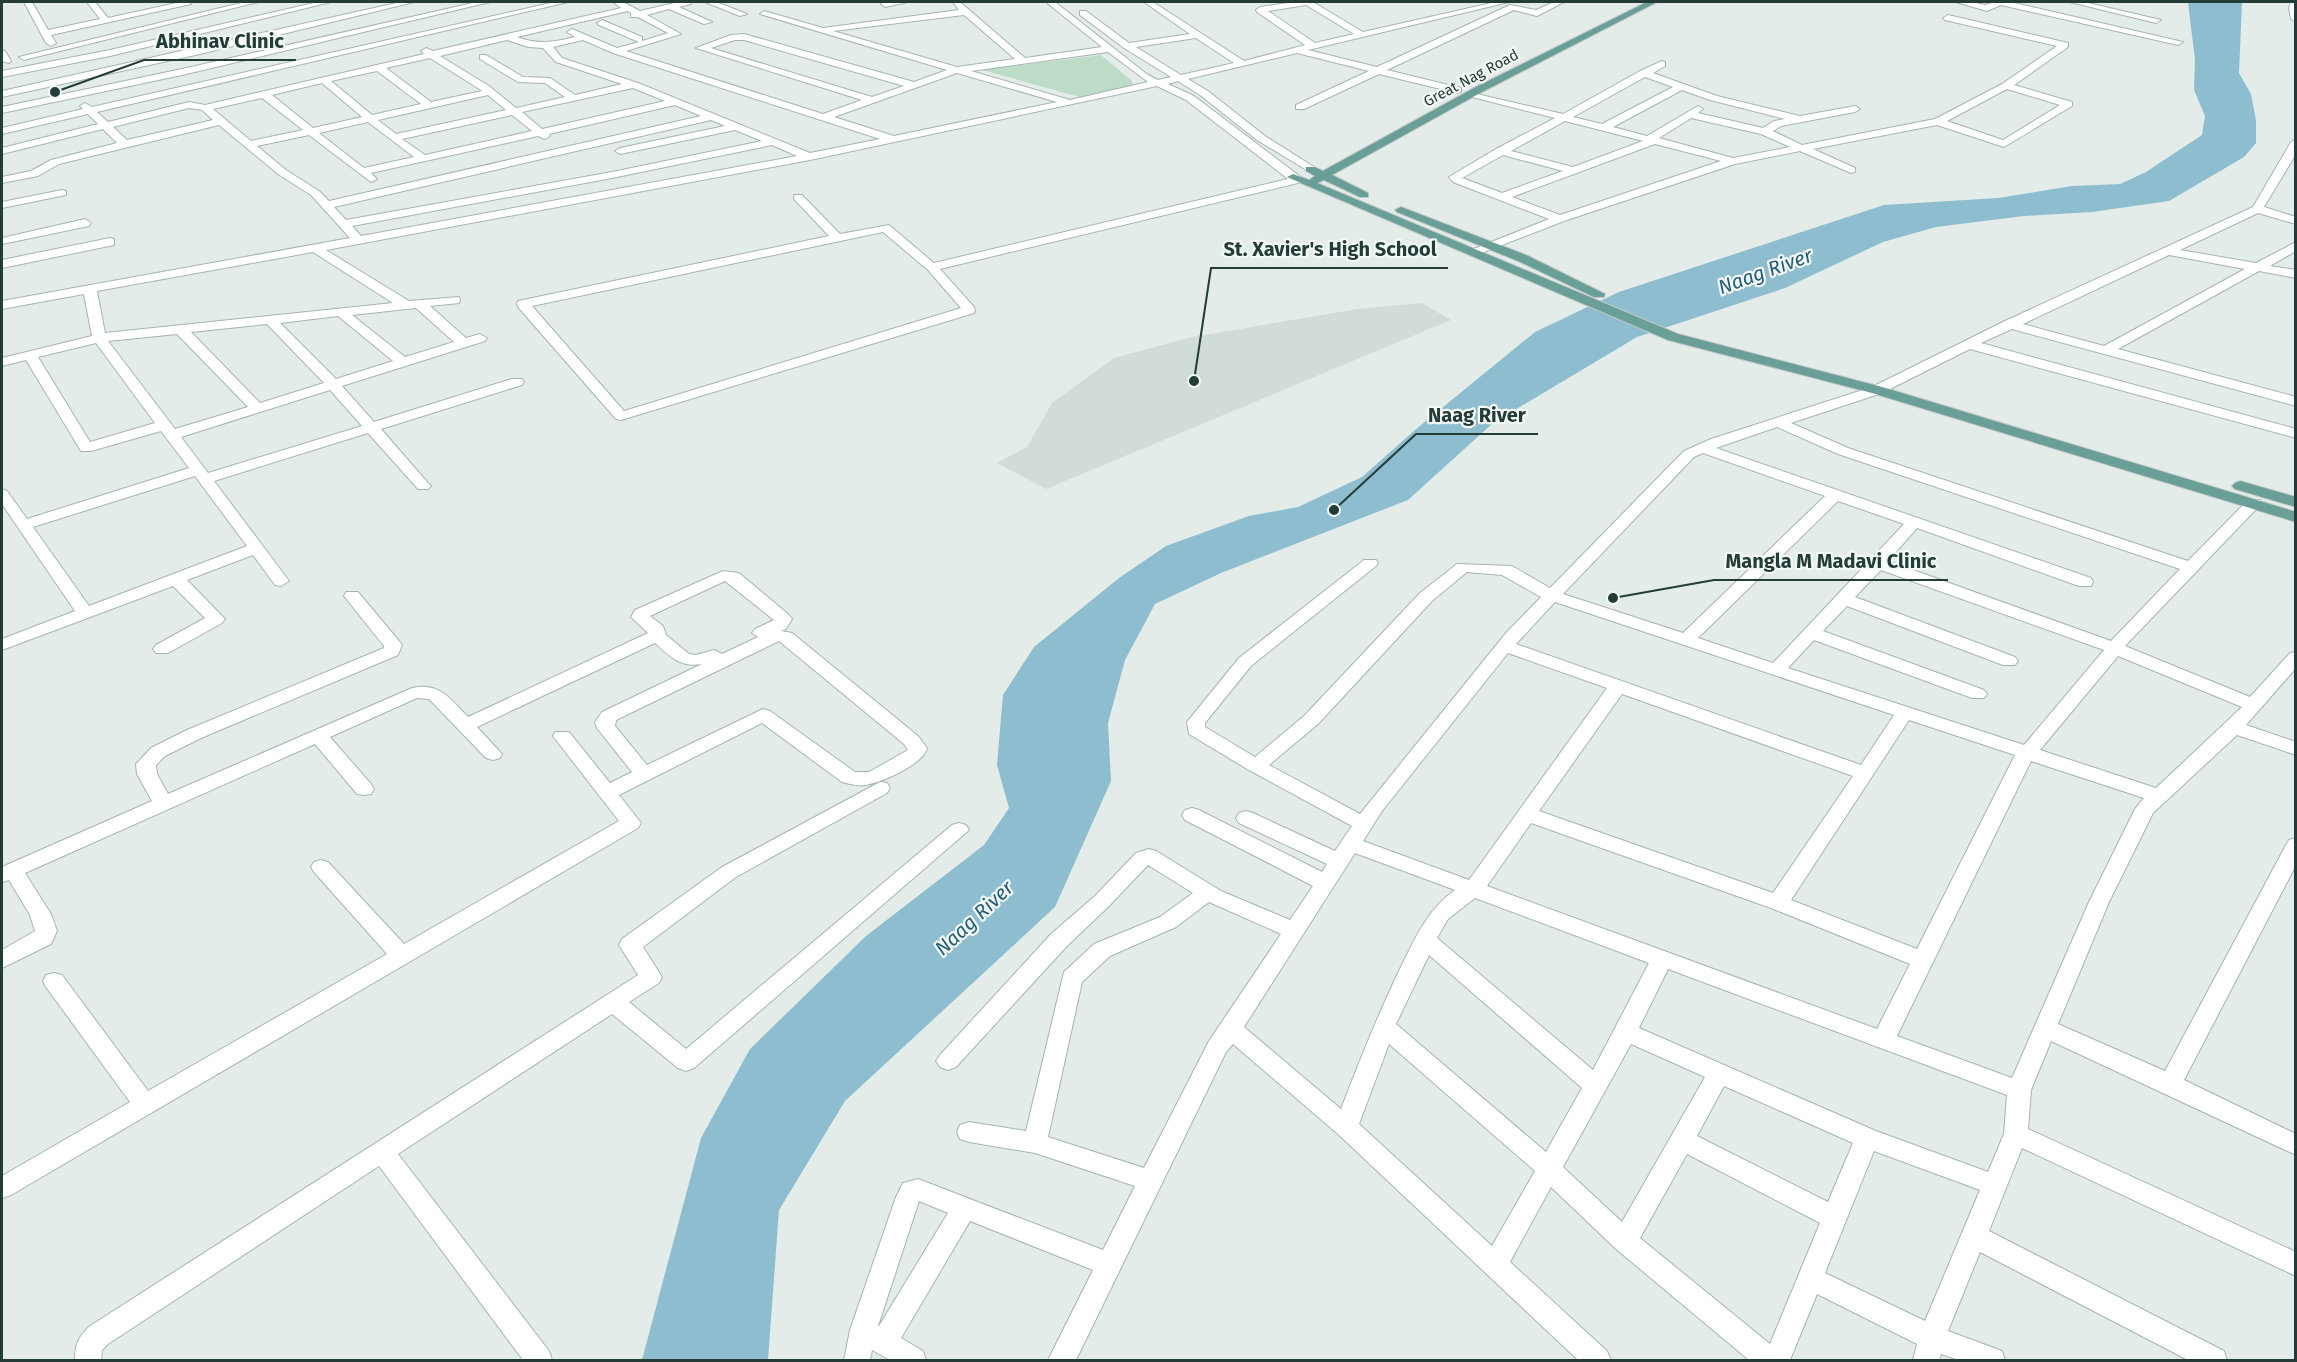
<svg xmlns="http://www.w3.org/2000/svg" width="2297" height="1362" viewBox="0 0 2297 1362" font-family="'Fira Sans',sans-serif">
<rect width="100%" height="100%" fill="#e3ece9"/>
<path fill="#d1dcd8" d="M1422 303 1451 320 1046 489 997 463 1027 447 1052 403 1114 358 1192 337 1357 309Z"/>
<path fill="#bcdcc8" d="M1101 55 1131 80 1133 85 1128 88 1083 98 983 70Z"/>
<path fill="#8dbdce" d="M2188 2H2242L2239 73 2251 94 2256 120V143L2244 157 2169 201 2092 212 2024 216 1936 227 1883 242 1785 288 1637 337 1493 423 1408 500 1221 573 1155 604 1125 660 1108 723 1111 781 1055 907 845 1101 779 1210 768 1360H642L701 1138 750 1049 866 936 984 845 1009 808 997 765 1003 695 1034 647 1119 578 1166 546 1249 516 1298 507 1362 477 1415 430 1535 332 1619 292 1884 205 1998 198 2072 186 2120 184 2146 172 2202 135 2205 116 2194 90 2195 60Z"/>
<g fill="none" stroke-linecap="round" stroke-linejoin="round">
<defs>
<g id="minor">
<path d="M24 2H32L48 30 100 19 87 2H95L108 18 181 2H190L191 4 51 35 56 43 51 46 46 43Z"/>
<path d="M245 2H258L24 60 19 57Z"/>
<path d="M318 2H331L110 56 2 77V71L110 50Z"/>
<path d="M401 2H414L200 54 2 97V91Z"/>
<path d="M477 2H490L182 75 2 113V107L182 69Z"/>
<path d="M555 2H568L97 112 108 122 189 102 205 105 424 54 421 51 426 48 433 51 621 8 613 2H623L640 11 679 2H692L691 4 679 7 712 22 704 24 669 9 647 15 681 34 626 51 823 114 862 100 696 48 731 35 744 34 914 82 947 70 760 14 764 11 823 28 959 10 953 2H960L1025 58 1102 47 1046 2H1055L1148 75 1158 80 1171 77 1124 48 1080 15V11H1086L1129 43 1190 34 1144 2H1153L1244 61 1305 45 1257 12 1256 10 1260 7 1296 2H1313L1363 32 1496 2H1509L1308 50 1377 67 1510 5 1536 10 1554 2H1564L1537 16 1514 10 1387 70 1461 88V92L1457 93 1379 74 1304 109H1296V105L1369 71 1297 53 1188 79 1208 91 1265 136 1314 167V171L1310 172 1257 140 1200 95 1178 81 1168 84 1194 96 1302 178V182L940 269 974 307 975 310 974 313 621 420 616 419 518 307 517 304 518 301 829 236 794 199V195H802L840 234 889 225 934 263 1288 179 1186 100 1157 86 810 160 326 250 409 301 459 297 460 300 459 303 430 306 466 338 480 334 487 338 485 341 342 386 374 422 512 379H522L524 382 522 385 381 429 428 483 431 486 428 489H418L368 433 214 481 289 581 281 586 275 585 253 555 187 580 225 619 222 623 168 653H156L153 649 156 645 205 618 173 586 2 650V639L75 611 2 504V489L7 491 27 519 189 468 161 431 91 451H81L26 360 2 366V358L92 336 84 294 2 309V301L350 238 311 195 278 174 219 125 59 164 38 176 2 183V177L31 171 51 160 117 143 103 129 2 154V148L98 124 88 114 2 134V128L83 109 80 106 85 103 92 107ZM1306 5 1354 34 1315 43 1268 11ZM628 11 631 13V17H638L668 33 642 41V37L602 20 597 23 599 25 639 42 617 48 572 29 567 32 575 37C555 42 537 45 517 37ZM964 15 1015 59 957 67 833 31ZM1196 38 1234 63 1181 75 1136 47ZM507 40 528 47 543 48 556 62 622 84 575 95 550 78 523 77 486 55H480V59L518 82 545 83 565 97 516 108 489 86 440 56ZM583 40 613 53 880 139 810 153 638 83 562 58 553 47ZM735 40H744L904 86 872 97 711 48ZM1108 52 1148 82 1070 100 971 71ZM430 58 481 90 482 91 431 102 386 68ZM377 71 421 104 372 115 331 81ZM957 73 1057 102 894 136 834 117ZM322 83 362 117 313 128 272 95ZM633 88 665 101 542 129 522 112ZM488 95 506 110 396 134 378 120ZM262 98 303 130 251 141 213 109ZM675 105 701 116 329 201 319 191 286 170 257 146 309 135 371 182 377 179 371 173 538 136 545 139 550 136 549 134ZM189 108 202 110 213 120 127 140 113 127ZM512 115 532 131 425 155 402 139ZM711 120 725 126 620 148 615 151 620 154 735 130 762 141 612 172 346 220 334 207ZM368 122 414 157 364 168 319 133ZM772 145 797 156 361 236 352 226 612 178ZM883 232 928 270 961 308 624 411 532 306ZM313 252 393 303 105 333 97 291ZM416 308 454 342 405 357 352 315ZM338 316 393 361 336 379 280 323ZM267 324 324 383 260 403 191 332ZM177 334 248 407 175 429 108 341ZM96 343 155 423 90 442 38 357ZM330 390 362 426 208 473 181 437ZM195 476 247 546 89 606 33 527Z"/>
<path d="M705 2H716L747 14 740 16Z"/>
<path d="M884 2H908L885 7 881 4Z"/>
<path d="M1956 2H1970L1986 5 1994 2H2010L2183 42 2178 45 2001 5 1987 11Z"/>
<path d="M2070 2H2084L2161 20 2156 23Z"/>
<path d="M2291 2H2296V22L2291 19 2289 8Z"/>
<path d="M1948 15 2068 43V47L2014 85 2072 102V106L2004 147 1937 125 1813 149 1855 168V172L1851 173 1800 151 1735 164 1564 221 1476 255 1472 256 1466 252 1549 219 1453 182 1449 177 1496 149 1555 118 1468 96V92L1563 114 1640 71 1662 61 1665 62V66L1653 73 1717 96 1800 116 1855 106 1860 109 1855 112 1781 126 1773 131 1802 145 1935 119 2002 84 2057 46 1945 20 1943 18ZM1645 77 1673 87 1602 124 1573 117ZM2007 89 2060 105 2003 140 1947 121ZM1682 90 1710 100 1785 119 1774 121 1763 128 1698 113 1703 109 1698 106 1647 136 1613 127ZM1691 118 1761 134 1790 147 1733 158 1659 138ZM1565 121 1643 141 1573 167 1511 151ZM1655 144 1721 161 1560 215 1512 197ZM1503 155 1563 171 1502 193 1462 178Z"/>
<path d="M2 50 5 51 11 61 9 63 2 61Z"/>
<path d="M2296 139V154L2264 207 2296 217V224L2258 213 2180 250 2256 263 2296 242V251L2270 266 2296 270V278L2259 271 2118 349 2296 397V406L2012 329 1981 343 2296 429V438L1970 349 1882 393 1791 423 1848 448 2188 561 2248 500H2260L2262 503 2125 646 2250 697 2290 653 2296 652V668L2246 725 2296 742V755L2237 735 2153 813 2109 902 2058 1024 2165 1071 2286 845 2289 840 2296 838V865L2184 1080 2296 1134V1155L2051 1041 2031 1090 2028 1129 2296 1252V1276L2022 1148 1989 1231 2224 1351 2227 1360H2188L1980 1252 1948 1331 2002 1351 2005 1360H1959L1941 1354 1939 1360H1913L1917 1344 1817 1294 1790 1360H1749L1616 1249 1551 1187 1510 1262 1607 1351 1611 1360H1578L1338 1134 1233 1044 1226 1052 1076 1360H1048L1093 1270 970 1221 901 1338 923 1351 926 1360H890L872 1350 870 1360H844L850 1330 896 1197 903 1183 918 1179 1103 1250 1135 1186 1035 1153 969 1142 960 1139 957 1132 960 1125 969 1122 1026 1131 1064 972 1094 944 1160 917 1193 893 1148 865 1109 906 1067 946 956 1067 948 1070 940 1067 936 1061 940 1055 1051 934 1095 896 1136 853 1149 849 1156 851 1221 891 1290 920 1313 886 1185 820 1182 815 1185 810 1192 808 1199 810 1322 872 1327 864 1239 823 1236 818 1239 813 1246 811 1253 813 1335 851 1352 826 1249 770 1189 734 1187 722 1239 658 1364 560H1376L1378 563 1376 566 1251 666 1205 723V727L1255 757 1304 716 1420 593 1457 564 1512 566 1550 588 1684 451 1711 439 1872 387 2005 321 2253 207 2291 142ZM2169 255 2245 269 2104 346 2023 324ZM1777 427 1838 454 2180 569 2111 641 1888 561 1917 528 2079 586H2091L2093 582 2091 578 1716 448ZM1703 453 1825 496 1683 633 1563 594 1694 457ZM1838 501 1904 524 1773 663 1698 638ZM1881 570 2104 650 2024 745 1788 668 1814 640 1972 698H1984L1987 694 1984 690 1823 631 1847 606 2003 665H2015L2018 661 2015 657 1855 597ZM1467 572 1502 575 1541 597 1506 633 1360 814 1269 765 1318 724 1432 601ZM1555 602 1894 715 1861 765 1516 644ZM1508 653 1607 688 1469 880 1363 841 1382 811ZM2118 656 2242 707 2156 788 2040 750ZM1622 694 1853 776 1773 893 1539 811ZM1909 720 2015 755 1917 949 1791 900ZM2031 761 2144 798 2135 809 2089 902 2012 1078 1897 1036ZM1531 823 1771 908 1910 964 1877 1029 1487 886ZM1355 853 1455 890C1426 910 1413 943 1398 973 1377 1017 1359 1062 1341 1109L1244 1027ZM1475 898 1649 963 1593 1070 1437 938 1448 919ZM1209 902 1281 934 1209 1041 1144 1168 1048 1137 1082 982 1110 956 1176 927ZM1429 955 1582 1088 1546 1152 1396 1024ZM1668 969 2007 1095 2004 1134 1988 1172 1876 1131 1639 1028ZM1389 1044 1535 1171 1492 1246 1359 1124ZM1631 1044 1705 1077 1622 1222 1563 1167ZM1724 1086 1853 1143 1828 1202 1697 1136ZM1874 1151 1980 1190 1925 1321 1825 1273ZM1687 1154 1820 1223 1770 1344 1640 1238ZM919 1201 948 1213 879 1326H878Z"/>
<path d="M62 190 66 191V195L2 208V202Z"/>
<path d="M85 219 91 223 89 226 2 244V238Z"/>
<path d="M110 238 114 239V245L2 268V260Z"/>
<path d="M723 571 739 573 789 615 792 619 786 629 781 631 792 633 918 736 927 748C924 764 881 783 865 785 857 786 850 784 842 782L762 723 619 795 641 823 638 828 11 1195 2 1198V1176L130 1102 46 987 43 981 46 975 54 973 62 975 148 1091 387 954 314 872 311 867 314 862 321 860 328 862 404 944 619 821 553 736 555 732H569L610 783 632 772 597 728 595 722 602 712 702 664C681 668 669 656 655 643L477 727 502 754 500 758 493 760 486 758 429 699 417 698 330 737 371 784 374 789 371 794 364 795 357 794 315 744 25 873 51 914 57 931 51 944 2 968V950L35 931 30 915 9 880 2 882V867L152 801 137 774 136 764 151 748 187 730 384 648V646L344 596 346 592H358L399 641 402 645 398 655 201 738 165 756 156 765 157 774 168 794 412 688C440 682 450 699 468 717L648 633 631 617 635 610ZM725 581 774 620 755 629 752 633 758 637 722 654 714 650 696 655 689 654 666 635 663 626 650 616ZM779 641 904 744 908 750 869 772H855L770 711 763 709 647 765 615 726 616 720Z"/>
<path d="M880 782 887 783 890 788 887 793 736 877 643 947 662 977 659 983 629 1002 686 1049 952 825 959 823 966 825 969 830 694 1068 686 1071 678 1068 612 1014 398 1154 549 1351 552 1360H523L379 1166 108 1344 102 1350 101 1360H75C75 1345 78 1337 90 1326L638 975 619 945 622 939 722 867Z"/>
</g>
<g id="major">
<path d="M1647 2H1657L1482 92 1332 175 1368 193V197H1360L1324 180 1317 183 1678 334 1882 387 2296 512V522L1872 393 1668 340 1287 177 1293 174 1309 180 1315 176 1306 171V167H1314L1323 171 1474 88Z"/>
<path d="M1401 207 1526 255 1605 294 1604 297H1594L1518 261 1397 212 1395 210Z"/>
<path d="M2240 481 2296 497V507L2235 489 2232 486 2235 483Z"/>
</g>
</defs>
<use href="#minor" stroke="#a6b4b0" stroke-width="2"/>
<use href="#major" stroke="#c1c8c7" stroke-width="2"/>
<use href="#minor" fill="#fff" fill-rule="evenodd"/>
<use href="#major" fill="#699f97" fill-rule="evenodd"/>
</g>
<g text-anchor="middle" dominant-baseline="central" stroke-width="4.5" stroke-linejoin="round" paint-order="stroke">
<g font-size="15" fill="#233c38" stroke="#f3f8f6">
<text transform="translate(1471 78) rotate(-28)">Great Nag Road</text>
</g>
<g font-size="20" font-style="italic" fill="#205e76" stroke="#f3f8f6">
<text transform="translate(1765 271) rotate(-20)">Naag River</text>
<text transform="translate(974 918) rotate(-43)">Naag River</text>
</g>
</g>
<path fill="none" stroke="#233c38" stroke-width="2" d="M55 92L144 60H296M1194 381L1211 268H1448M1334 510L1416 434H1538M1613 598L1714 580H1948"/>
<g fill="#233c38" stroke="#f3f8f6" stroke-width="2">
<circle cx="55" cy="92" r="6"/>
<circle cx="1194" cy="381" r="6"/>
<circle cx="1334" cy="510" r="6"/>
<circle cx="1613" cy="598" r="6"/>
</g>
<g font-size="20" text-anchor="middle" font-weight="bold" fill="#233c38" stroke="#f3f8f6" stroke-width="4.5" stroke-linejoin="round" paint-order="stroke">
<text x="220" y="48">Abhinav Clinic</text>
<text x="1330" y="256">St. Xavier's High School</text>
<text x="1477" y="422">Naag River</text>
<text x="1831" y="568">Mangla M Madavi Clinic</text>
</g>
<rect width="2297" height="1362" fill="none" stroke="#233c38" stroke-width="6"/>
</svg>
